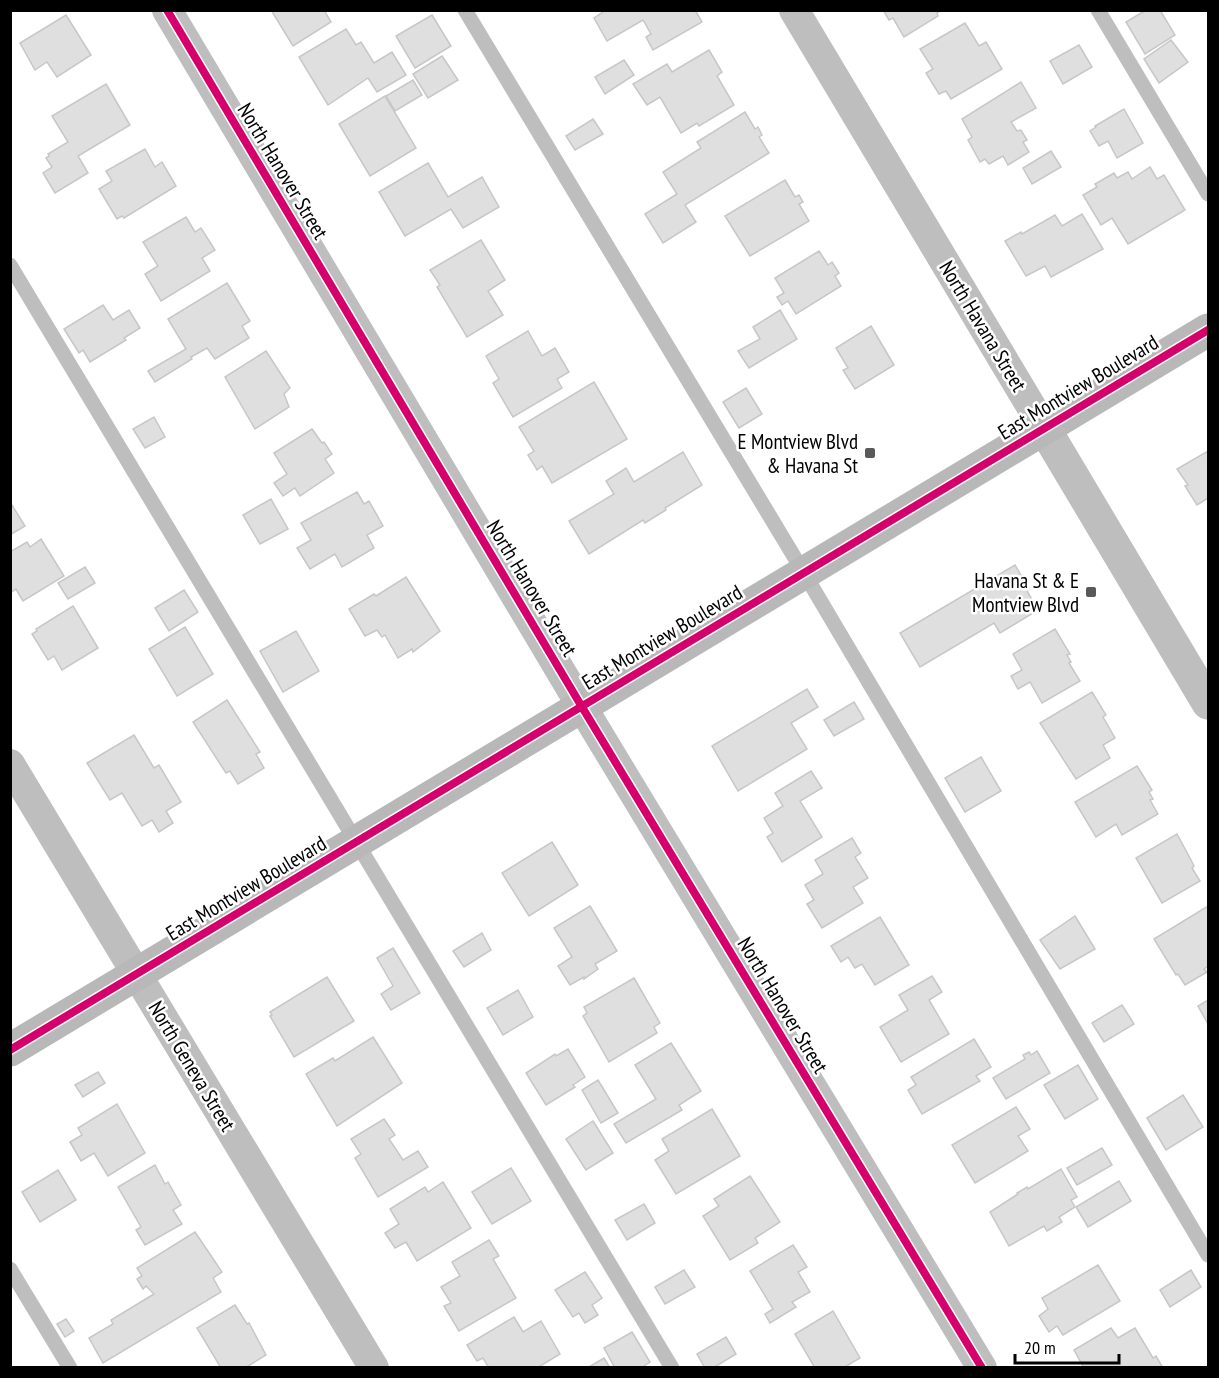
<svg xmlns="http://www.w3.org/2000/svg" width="1219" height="1378" viewBox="0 0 1219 1378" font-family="'PT Sans Narrow',sans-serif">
<rect width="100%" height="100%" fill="#fff"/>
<g fill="#dfdfdf" stroke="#c7c7c7" stroke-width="1.5">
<path d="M271 10H324L331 22 293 46Z"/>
<path d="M606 10H695L702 22 653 50 646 37 651 34 643 20 607 41 594 18Z"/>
<path d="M883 10H940V11L937 13 938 16 904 37 893 18 889 20Z"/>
<path d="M1146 10H1160L1175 35 1145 54 1126 22Z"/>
<path d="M66 15 91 55 57 77 47 62 35 70 20 43Z"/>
<path d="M432 15 451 46 415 68 396 36Z"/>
<path d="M965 23 979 46 986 42 1002 69 951 99 946 91 939 94 926 73 933 69 920 49Z"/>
<path d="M346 29 356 45 361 42 374 63 392 52 406 75 377 92 368 78 328 105 299 57Z"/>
<path d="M1171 40 1188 62 1159 83 1144 59Z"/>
<path d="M1079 45 1092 67 1063 84 1050 61Z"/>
<path d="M709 50 722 72 717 76 734 105 699 126 697 123 681 133 660 97 647 105 633 84 667 64 672 72Z"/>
<path d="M442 56 458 80 428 98 413 74Z"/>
<path d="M624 60 634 75 605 94 595 77Z"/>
<path d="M413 80 422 95 395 111 386 96Z"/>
<path d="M1021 82 1036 108 1011 122 1017 131 1021 130 1027 140 1023 142 1029 152 1008 165 1003 156 989 164 985 159 980 162 968 140 972 137 962 119Z"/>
<path d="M106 84 130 125 78 156 88 173 55 193 43 173 52 167 46 158 49 156 48 154 68 142 52 116Z"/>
<path d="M385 96 416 148 370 176 339 124Z"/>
<path d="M1124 109 1143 143 1117 158 1108 141 1099 146 1090 131 1096 127 1095 126Z"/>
<path d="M745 112 755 129 758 127 762 135 759 137 769 153 685 205 696 222 663 243 645 214 677 194 663 172 701 148 697 142Z"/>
<path d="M593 119 603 134 575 150 566 136Z"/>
<path d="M145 149 155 167 162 162 176 186 124 218 122 216 117 219 99 189 112 181 106 171Z"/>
<path d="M1051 151 1061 167 1032 184 1023 168Z"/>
<path d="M428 163 448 197 482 177 499 207 463 228 451 209 405 236 379 192Z"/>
<path d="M1150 167 1157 179 1164 175 1185 210 1128 244 1112 218 1101 225 1083 195 1097 187 1095 184 1114 173 1117 178 1128 172 1132 179Z"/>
<path d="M785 180 795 197 799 195 803 202 799 204 809 221 750 256 725 216Z"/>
<path d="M1082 214 1103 249 1051 277 1045 266 1026 276 1005 241 1021 232 1022 234 1055 215 1062 226Z"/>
<path d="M186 217 195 232 201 228 215 250 202 258 210 271 161 301 145 274 158 266 143 242Z"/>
<path d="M481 240 505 280 488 291 503 315 467 337 437 287 440 285 430 270Z"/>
<path d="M819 251 828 265 832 262 839 273 835 276 841 286 796 314 788 301 782 305 777 297 784 293 775 278Z"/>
<path d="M227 283 250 321 242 326 249 338 215 359 207 348 191 357 192 359 155 382 148 371 186 349 168 319Z"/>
<path d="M103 305 113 320 129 310 140 328 124 338 126 340 90 362 83 350 79 353 64 329Z"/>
<path d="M780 310 797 339 749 368 738 351 760 339 753 327Z"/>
<path d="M871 326 894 365 855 389 843 370 848 368 836 348Z"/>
<path d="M528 331 542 356 555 348 569 372 557 379 562 388 513 417 493 383 499 379 486 356Z"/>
<path d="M266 351 290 388 284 394 289 407 255 429 225 377Z"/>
<path d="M594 382 627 439 552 483 542 466 537 470 528 455 534 451 519 427Z"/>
<path d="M746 388 762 414 739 428 723 402Z"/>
<path d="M154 417 165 437 145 448 133 429Z"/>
<path d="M312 429 322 443 324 442 332 454 325 459 334 473 300 496 295 488 283 496 274 483 287 474 274 453Z"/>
<path d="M1208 451V498L1197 505 1185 486 1188 485 1177 469Z"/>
<path d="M683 452 702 485 665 508 666 510 645 523 643 520 589 554 569 521 614 494 606 481 626 468 634 482Z"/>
<path d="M357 492 364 504 369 501 383 526 367 535 374 548 342 567 335 554 310 569 297 548 311 540 301 523Z"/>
<path d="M271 499 288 529 260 544 243 515Z"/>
<path d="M10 502 25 526 10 535Z"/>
<path d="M41 539 64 576 23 601 16 589 10 593V552L27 542 30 547Z"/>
<path d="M1015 565 1029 589 1027 591 1038 610 1000 633 994 623 920 667 900 633Z"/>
<path d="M85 567 95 583 68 599 58 583Z"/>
<path d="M406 577 440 631 413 652 412 649 398 658 385 635 382 637 377 630 365 636 349 609 374 594 376 596Z"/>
<path d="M184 590 198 612 169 631 155 608Z"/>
<path d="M73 606 98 648 62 670 54 656 48 660 32 634 37 631 36 629Z"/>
<path d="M185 627 213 674 177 696 149 649Z"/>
<path d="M1055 629 1070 654 1067 655 1071 662 1069 663 1080 681 1042 703 1030 682 1018 689 1011 676 1022 670 1013 654Z"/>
<path d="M296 631 319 671 283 692 260 651Z"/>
<path d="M807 689 818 707 791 723 807 749 738 791 712 746Z"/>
<path d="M1092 692 1106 715 1103 717 1115 738 1103 745 1110 758 1076 779 1040 723Z"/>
<path d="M227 700 260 752 256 754 264 768 238 784 230 771 226 773 193 722Z"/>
<path d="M854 702 864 719 834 736 824 720Z"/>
<path d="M134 735 154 768 159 765 181 802 166 811 173 823 159 832 152 820 142 826 122 793 110 800 87 763Z"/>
<path d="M981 757 1001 791 965 812 945 778Z"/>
<path d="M1137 766 1152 790 1149 792 1153 799 1150 800 1158 814 1122 835 1116 824 1096 837 1075 802Z"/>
<path d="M811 771 822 788 800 801 822 837 782 862 767 837 773 833 764 818 783 806 775 793Z"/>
<path d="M1177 834 1190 858 1194 866 1192 868 1200 881 1162 903 1136 858Z"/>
<path d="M852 838 861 853 855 857 868 878 853 887 863 903 822 928 807 904 814 900 805 885 823 874 815 860Z"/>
<path d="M552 842 578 885 529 916 502 873Z"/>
<path d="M590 906 617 951 595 964 598 969 584 979V977L570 985 558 966 572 957 554 928Z"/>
<path d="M1208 906V966L1204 969 1207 972 1185 985 1178 974 1176 975 1154 939Z"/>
<path d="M1075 916 1095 949 1060 969 1040 940Z"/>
<path d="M880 917 909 965 875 985 862 964 855 968 848 957 841 962 831 946Z"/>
<path d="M482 933 491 950 464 967 453 951Z"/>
<path d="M393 948 420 993 391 1010 381 994 393 986 377 958Z"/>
<path d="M932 976 942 992 929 1000 949 1034 901 1062 880 1027 908 1010 899 995Z"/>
<path d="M327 977 354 1021 294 1057 270 1016 272 1015 270 1012Z"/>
<path d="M634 978 660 1023 654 1027 657 1033 609 1062 583 1016 587 1013 584 1007Z"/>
<path d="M518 990 533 1017 503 1035 487 1008Z"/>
<path d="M1208 1000V1024L1198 1006Z"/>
<path d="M1122 1005 1134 1024 1104 1042 1092 1023Z"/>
<path d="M373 1037 402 1083 337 1126 306 1074 333 1058 335 1061Z"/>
<path d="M974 1039 991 1067 976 1076 980 1081 922 1114 908 1090 916 1085 911 1077Z"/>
<path d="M671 1043 701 1091 679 1105 682 1110 626 1143 614 1124 656 1099 635 1065Z"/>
<path d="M568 1049 585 1077 573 1085 575 1087 546 1105 526 1073 555 1054 556 1056Z"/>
<path d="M1037 1051 1050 1073 1006 1099 993 1078 1025 1059 1023 1055 1029 1052 1031 1055Z"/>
<path d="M1078 1065 1098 1099 1065 1119 1044 1085Z"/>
<path d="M98 1072 105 1083 83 1097 75 1085Z"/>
<path d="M598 1080 618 1113 601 1123 582 1090Z"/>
<path d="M1183 1095 1203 1127 1166 1150 1147 1118Z"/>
<path d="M117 1104 145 1153 108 1176 94 1153 81 1161 70 1142 82 1135 78 1128Z"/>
<path d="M1016 1107 1030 1129 1018 1136 1028 1151 975 1183 952 1145Z"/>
<path d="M712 1109 740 1156 676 1194 655 1160 669 1151 662 1139Z"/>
<path d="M384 1119 395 1135 389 1139 403 1160 418 1151 428 1167 378 1197 355 1158 361 1154 351 1139Z"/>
<path d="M593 1121 613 1153 586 1170 566 1139Z"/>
<path d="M1102 1148 1112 1165 1077 1185 1067 1168Z"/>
<path d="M155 1165 165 1184 168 1182 181 1205 173 1210 182 1224 145 1245 136 1230 141 1227 118 1187Z"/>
<path d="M511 1168 531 1201 492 1224 472 1192Z"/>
<path d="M1061 1169 1077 1197 1071 1200 1075 1207 1059 1217 1062 1222 1047 1231 1044 1226 1009 1246 990 1212 1018 1194 1017 1193 1027 1187 1028 1189Z"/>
<path d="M58 1170 76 1200 40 1222 22 1192Z"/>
<path d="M750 1176 780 1222 755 1238 758 1243 730 1260 703 1216 719 1206 714 1199Z"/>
<path d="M1119 1181 1131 1201 1088 1227 1076 1207Z"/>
<path d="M443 1182 471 1228 417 1261 406 1242 395 1248 385 1233 399 1224 390 1209 425 1187 428 1192Z"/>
<path d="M644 1204 655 1223 627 1240 615 1220Z"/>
<path d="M195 1232 222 1272 213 1278 221 1292 103 1363 89 1338 113 1324 111 1320 154 1294 146 1286 143 1289 137 1279 142 1276 137 1268Z"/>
<path d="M489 1240 499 1256 493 1259 516 1298 459 1331 444 1306 451 1303 441 1287 460 1276 452 1262Z"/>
<path d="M793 1245 807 1267 798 1272 810 1292 792 1302 796 1307 770 1323 765 1314 773 1309 750 1271Z"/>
<path d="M1098 1265 1120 1301 1063 1335 1057 1326 1049 1332 1039 1316 1048 1309 1042 1298Z"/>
<path d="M684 1270 695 1287 665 1304 655 1287Z"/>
<path d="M1191 1270 1201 1287 1170 1307 1160 1290Z"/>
<path d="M585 1272 602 1298 592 1305 598 1315 585 1323 579 1313 573 1317 555 1290Z"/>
<path d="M235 1305 247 1324 249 1323 266 1355 245 1368H221L197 1328Z"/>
<path d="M833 1311 860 1358 843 1368H815L795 1334Z"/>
<path d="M514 1317 523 1332 541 1321 560 1354 537 1368H489L483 1358 477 1361 467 1345Z"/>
<path d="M66 1319 74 1331 65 1337 57 1324Z"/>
<path d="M1111 1328 1118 1338 1135 1328 1153 1358 1156 1356 1163 1368H1084L1074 1350Z"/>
<path d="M632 1332 650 1362 641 1368H615L604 1348Z"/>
<path d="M726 1337 736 1354 713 1368H705L697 1354Z"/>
<path d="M604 1358 610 1368H587Z"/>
</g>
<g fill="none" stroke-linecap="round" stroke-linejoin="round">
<g stroke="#bebebe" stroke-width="15">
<path d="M465 10 804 573 1208 1255"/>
<path d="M1098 10 1208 194"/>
<path d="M10 265 672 1368"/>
<path d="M10 1269 70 1368"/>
</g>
<g stroke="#bebebe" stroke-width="30">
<path d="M167 10 582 707 982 1368"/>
<path d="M794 10 1044 428"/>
<path d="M10 764 374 1368"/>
</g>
<path stroke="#bebebe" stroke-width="33" d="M1044 428 1208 703"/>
<path stroke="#b8b8b8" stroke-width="33" d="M10 1050 1208 330"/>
<defs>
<g id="cycleway">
<path d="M167 10 582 707 982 1368"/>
<path d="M10 1050 1208 330"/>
</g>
</defs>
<use href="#cycleway" stroke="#fff" stroke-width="11"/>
<use href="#cycleway" stroke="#d6006c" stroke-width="8"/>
</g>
<g fill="#595959" stroke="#fff" stroke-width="2">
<rect x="864" y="447" width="12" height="12" rx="3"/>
<rect x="1085" y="586" width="12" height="12" rx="3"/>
</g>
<g text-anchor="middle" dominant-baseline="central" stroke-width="5" stroke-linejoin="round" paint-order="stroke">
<g font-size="21" fill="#000" stroke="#fff">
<text transform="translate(283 171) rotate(59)">North Hanover Street</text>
<text transform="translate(983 326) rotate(59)">North Havana Street</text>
<text transform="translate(1078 387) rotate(-31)">East Montview Boulevard</text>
<text transform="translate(532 588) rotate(59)">North Hanover Street</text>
<text transform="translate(662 637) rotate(-31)">East Montview Boulevard</text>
<text transform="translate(246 888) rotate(-31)">East Montview Boulevard</text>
<text transform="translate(783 1005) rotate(59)">North Hanover Street</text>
<text transform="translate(192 1066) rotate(59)">North Geneva Street</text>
</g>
<g font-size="21" fill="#000" stroke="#fff" text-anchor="end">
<text x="858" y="441">E Montview Blvd<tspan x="858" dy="24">&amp; Havana St</tspan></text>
<text x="1079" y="580">Havana St &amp; E<tspan x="1079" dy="24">Montview Blvd</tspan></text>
</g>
</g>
<rect width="1219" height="1378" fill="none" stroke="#000000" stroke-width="24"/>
<path d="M1015 1354v9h104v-9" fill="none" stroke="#000000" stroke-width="3"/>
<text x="1024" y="1354" font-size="18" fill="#000000" stroke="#ffffff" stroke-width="4.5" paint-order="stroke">20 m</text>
</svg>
